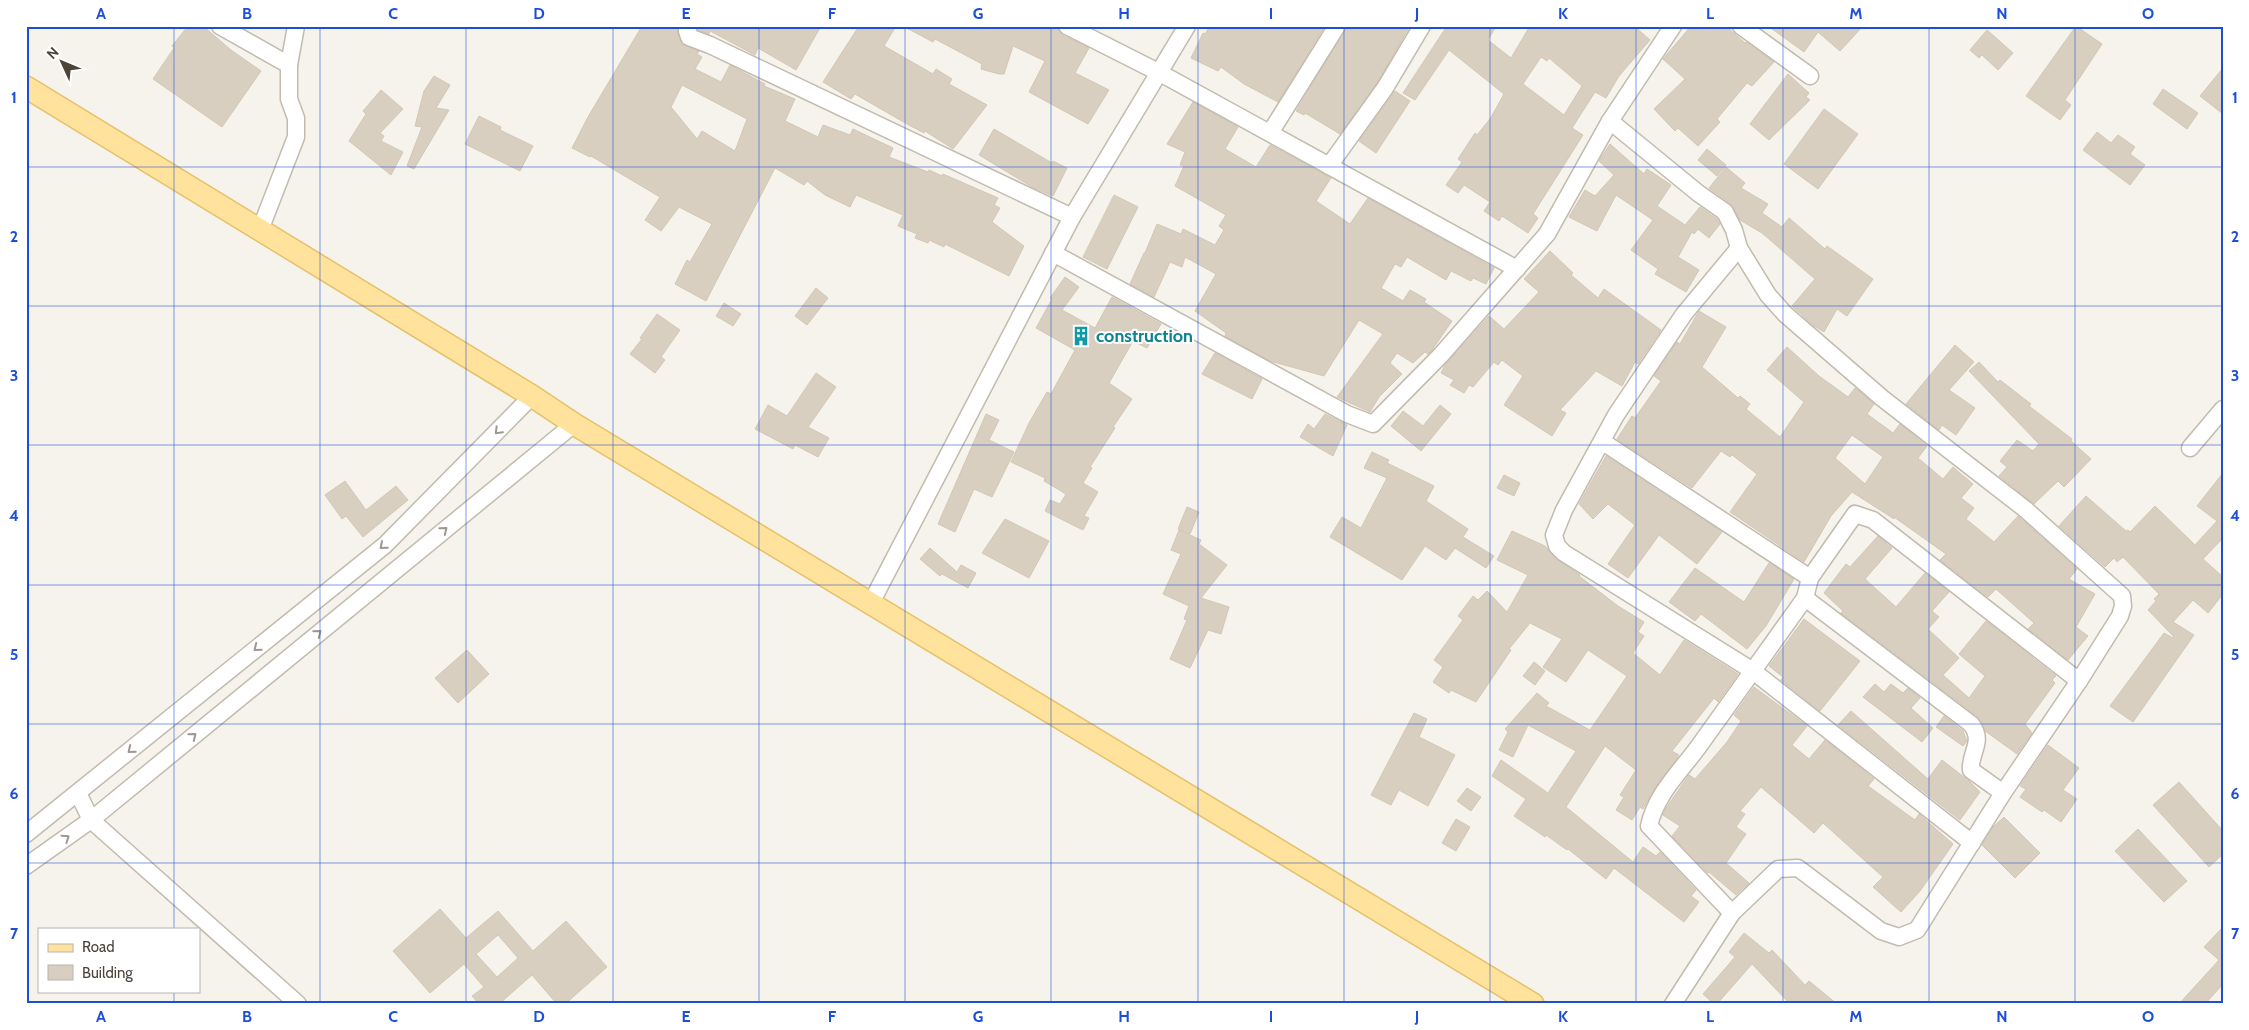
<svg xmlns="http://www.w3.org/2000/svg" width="2249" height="1030" viewBox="0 0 2249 1030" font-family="Cabin,sans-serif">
<rect width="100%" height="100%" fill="#f6f3ec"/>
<g fill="#d8cfc1" stroke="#d3c7b4" fill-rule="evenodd">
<path d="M188 26H203L231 50 261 71 222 127 153 79 174 48 172 46Z"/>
<path d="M642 26H678V34L682 44 699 51 697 54 702 57 695 69 721 82 730 65 765 84 764 86 795 99 785 121 818 137 823 125 850 135 853 129 893 148 889 157 928 172 929 170 942 176 943 174 998 198 994 205 1000 208 992 222 1024 246 1009 276 945 244 944 247 929 240 928 243 915 238 917 234 898 226 903 215 856 195 850 207 825 195 807 181 804 185 775 168 706 301 675 284 687 260 690 262 712 224 679 207 661 231 645 220 660 197 591 156 590 157 572 148 588 117ZM682 85 747 119 735 151 702 131 697 139 671 107Z"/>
<path d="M699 26H821L796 70 758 48 755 55 710 31 709 34 698 30Z"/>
<path d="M859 26H896L884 46 933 74 936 69 952 79 949 84 987 105 953 149 925 131 924 133 907 124 855 94 851 99 823 82Z"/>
<path d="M903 26H1057L1062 35 1089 48 1075 73 1109 90 1088 124 1029 92 1045 61 1013 46 1004 74H999L981 69 982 64 935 39 933 42Z"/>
<path d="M1210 26H1325L1278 102 1244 84 1221 67 1218 71 1191 58 1203 33 1205 34Z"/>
<path d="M1347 26H1410L1377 83 1340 134 1305 113 1304 115 1296 111Z"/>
<path d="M1447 26H1496L1488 40 1511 58 1530 26H1634L1650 40 1619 76 1606 98 1595 92 1572 128 1583 135 1533 214 1538 218 1528 233 1502 216 1499 221 1484 211 1490 202 1464 185 1458 193 1446 185 1462 162 1458 159 1475 133 1477 135 1490 119 1504 94 1449 50 1415 100 1403 93ZM1541 57 1547 61 1549 58 1582 86 1564 115 1523 84Z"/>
<path d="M1691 26H1726L1745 43 1746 42 1774 62 1752 86 1747 83 1717 119 1720 122 1698 146 1678 128 1675 131 1654 109 1685 79 1663 59Z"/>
<path d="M1768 26H1863L1840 51 1818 32 1804 52Z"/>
<path d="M2076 26 2102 44 2065 100 2071 105 2060 120 2026 96Z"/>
<path d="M1987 30 2013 53 1998 70 1982 55 1979 58 1970 50Z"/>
<path d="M2223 68V114L2200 96Z"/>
<path d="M1788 74 1809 93 1806 97 1810 100 1769 140 1750 124Z"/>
<path d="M434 76 450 85 436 108 449 110 414 169 407 166 422 127 415 126 424 91Z"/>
<path d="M2163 89 2198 113 2187 129 2153 104Z"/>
<path d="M381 90 403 109 380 133 384 136 381 141 403 152 391 175 349 141 366 114 363 111Z"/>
<path d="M1395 91 1410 101 1376 153 1359 141Z"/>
<path d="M1193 102 1238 127 1225 149 1256 167 1270 145 1331 178 1316 201 1350 224 1368 198 1494 268 1486 284 1473 278 1471 281 1451 271 1446 280 1407 257 1401 267 1395 264 1381 288 1403 301 1410 290 1426 299 1424 302 1452 321 1432 350 1428 354 1425 352 1413 363 1397 353 1390 363 1402 374 1379 397 1370 412 1337 397 1383 334 1359 320 1324 376 1270 361 1225 336 1226 333 1195 311 1216 274 1185 257 1182 267 1170 262 1154 297 1130 284 1144 253H1145L1157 224 1181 234 1183 229 1215 245 1224 230 1219 226 1226 215 1175 186 1184 166 1180 165 1185 152 1167 144Z"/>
<path d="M1824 109 1858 134 1818 189 1784 164Z"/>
<path d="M479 116 501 127 500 130 533 146 520 171 465 144Z"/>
<path d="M994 129 1052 163 1053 161 1067 168 1053 196 1032 187 979 155Z"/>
<path d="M2097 132 2111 143 2118 135 2135 147 2130 154 2145 165 2130 185 2083 150Z"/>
<path d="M1610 144 1644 174 1647 169 1671 185 1657 206 1685 225 1700 207 1717 219 1720 224 1709 238 1698 229 1694 234 1692 232 1678 257 1699 270 1686 292 1655 274 1658 269 1631 250 1653 220 1616 195 1597 231 1569 217 1585 190 1595 196 1614 175 1599 161Z"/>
<path d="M1707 149 1726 165 1717 176 1698 160Z"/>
<path d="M1726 167 1745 183 1741 188 1768 204 1762 213 1782 227 1789 218 1825 249 1827 246 1873 279 1847 316 1837 309 1824 332 1814 326 1792 306 1815 279 1762 233 1740 220 1731 204 1709 188Z"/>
<path d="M1114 195 1138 207 1107 269 1083 257Z"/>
<path d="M1550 251 1573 273 1571 275 1598 298 1604 289 1661 330 1638 364 1635 362 1622 386 1596 371 1560 410 1566 413 1552 436 1504 405 1523 376 1502 360 1498 365 1494 362 1473 387 1469 385 1464 393 1450 385 1454 380 1441 373 1445 365 1489 316 1504 329 1539 292 1524 279Z"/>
<path d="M1065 277 1079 287 1062 310 1095 328 1112 297 1161 324 1147 348 1133 341 1109 383 1132 399 1113 427 1115 428 1090 467 1092 468 1083 483 1098 492 1084 516 1089 518 1083 530 1045 511 1050 500 1060 504 1066 494 1044 481 1045 478 1011 462 1029 423 1047 392 1051 394 1075 350 1036 328 1052 299 1050 298Z"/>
<path d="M816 288 828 298 807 325 795 316Z"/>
<path d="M724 303 741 314 733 326 716 316Z"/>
<path d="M1699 311 1726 327 1702 367 1738 398 1740 396 1750 404 1746 409 1780 437 1804 402 1767 370 1787 347 1819 376 1848 397 1855 388 1860 392 1874 404 1867 414 1893 433 1900 424 1927 446 1918 458 1943 479 1953 467 1973 484 1961 498 1974 508 1966 519 1994 542 2018 516 2077 569 2069 579 2095 594 2076 627 2088 636 2068 660 2028 629 2034 623 1996 589 1988 597 1940 560 1946 554 1894 517V519L1852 492 1831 516 1804 562 1730 512 1757 474 1732 455 1730 457 1721 451 1692 488 1618 440 1617 439 1632 416 1635 418 1661 381 1654 376 1677 342 1680 344ZM1852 435 1883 457 1865 484 1835 458Z"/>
<path d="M657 314 680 330 661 357 665 360 655 373 630 354 642 339 640 338Z"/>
<path d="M1955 345 1974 362 1949 390 1975 408 1956 435 1942 425 1939 430 1906 404Z"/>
<path d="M1215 353 1262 379 1252 399 1202 374Z"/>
<path d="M1979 362 1998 382 2000 380 2031 404 2029 406 2072 439 2071 441 2091 459 2064 487 2058 481 2034 504 1999 476 2007 467 2000 461 2017 440 2033 451 2039 444 1969 371Z"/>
<path d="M816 373 836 387 808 427 829 438 818 457 795 445 793 449 755 429 768 405 787 416Z"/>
<path d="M1440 405 1451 414 1421 451 1391 426 1403 411 1423 426Z"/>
<path d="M986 414 999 420 989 440 1014 452 992 497 974 489 955 532 938 524Z"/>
<path d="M1325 414 1347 425 1333 456 1300 437 1308 424 1314 429Z"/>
<path d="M1372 452 1389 460 1387 463 1434 486 1426 501 1468 529 1463 537 1494 556 1486 568 1455 548 1446 560 1425 546 1402 580 1330 537 1342 517 1361 528 1387 478 1364 468Z"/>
<path d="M1606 456 1722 532 1697 564 1659 535 1628 578 1608 564 1635 525 1608 504 1593 519 1579 504Z"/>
<path d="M2223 473V538L2203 559 2223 577V594L2208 613 2193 600 2173 622 2194 635 2133 722 2110 706 2164 633 2173 638 2174 637 2148 610 2156 601 2154 599 2159 594 2123 557 2117 562 2114 558 2105 567 2059 526 2086 496 2126 531 2128 530 2130 532 2155 506 2195 545 2217 521 2197 506Z"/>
<path d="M1504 475 1520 483 1514 496 1497 488Z"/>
<path d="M345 481 366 510 396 486 408 500 363 537 346 516 342 519 325 495Z"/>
<path d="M1187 507 1199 512 1190 534 1178 529Z"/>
<path d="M1005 519 1049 541 1029 578 982 553Z"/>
<path d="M1179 530 1201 540 1199 544 1227 565 1201 598 1229 607 1221 634 1208 630 1190 668 1170 659 1187 620 1184 619 1189 606 1163 594 1181 554 1171 550Z"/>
<path d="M1512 531 1545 546 1559 561 1580 575 1579 576 1618 606 1644 622 1638 632 1644 636 1633 653 1660 675 1684 640 1738 674 1718 702 1714 698 1672 751 1679 755 1655 788 1643 809 1640 807 1632 820 1616 810 1624 797 1620 795 1636 770 1605 746 1566 807 1633 862 1643 847 1656 856 1660 852 1696 890 1691 896 1699 902 1684 922 1614 868 1606 879 1568 849 1567 850 1546 835 1545 837 1514 816 1526 799 1492 776 1501 760 1548 793 1576 751 1528 725 1513 757 1499 750 1508 732 1505 729 1537 693 1549 703 1546 706 1590 730 1627 676 1588 650 1566 682 1543 667 1562 639 1530 623 1509 649 1511 650 1476 702 1451 690 1449 693 1433 682 1443 667 1434 660 1463 620 1458 616 1473 596 1478 600 1487 591 1507 612 1528 575 1497 560Z"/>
<path d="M1878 536 1892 548 1865 579 1896 607 1925 573 1949 592 1932 611 1939 617 1928 629 1959 658 1943 675 1969 698 1985 676 1959 654 1986 621 2056 676 2052 680 2055 683 2025 724 2032 733 2017 754 1985 731 1977 716 1841 613 1843 611 1824 593 1846 564 1850 567Z"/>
<path d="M930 548 957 572 961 565 976 573 968 588 942 574 940 576 920 559Z"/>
<path d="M1769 563 1794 579 1766 626 1747 649 1701 614 1695 621 1669 602 1695 568 1744 602Z"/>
<path d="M1804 619 1860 661 1820 711 1781 680 1783 677 1769 666Z"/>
<path d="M467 650 489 674 458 703 435 678Z"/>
<path d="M1534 662 1545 671 1535 685 1523 676Z"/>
<path d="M1875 684 1884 692 1891 684 1903 693 1908 688 1920 698 1911 708 1933 728 1922 742 1863 697Z"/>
<path d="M1754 687 1807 726 1792 745 1809 759 1825 740 1874 779 1868 786 1915 820 1919 814 1953 844 1920 891 1901 912 1873 887 1883 877 1823 823 1814 833 1761 787 1740 811 1745 814 1736 827 1746 834 1726 863 1749 883 1736 895 1709 872 1708 873 1672 836 1680 826 1663 815 1666 808 1689 775 1695 779 1727 742 1741 721 1734 715Z"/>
<path d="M1851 711 1928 779 1942 760 1969 781 1980 792 1960 820 1838 725Z"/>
<path d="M1414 713 1427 719 1419 737 1455 755 1428 806 1399 790 1391 805 1371 795Z"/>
<path d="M1944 716 1963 731 1967 741 1963 746 1936 727Z"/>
<path d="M2048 745 2079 768 2063 790 2077 799 2061 822 2044 810 2042 812 2020 797 2026 789 2020 786Z"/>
<path d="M2179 782 2223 831V854L2209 867 2153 805Z"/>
<path d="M1467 788 1481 797 1471 811 1457 801Z"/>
<path d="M2004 817 2040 853 2015 878 1982 845 1993 827Z"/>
<path d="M1456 819 1470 827 1456 851 1442 843Z"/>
<path d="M2138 829 2187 881 2164 902 2115 851Z"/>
<path d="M440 909 466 938 498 911 533 951 566 921 607 967 565 1004H557L532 975 499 1004H479L472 996 484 987 464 964 430 993 393 951ZM498 935 518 958 497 977 476 954Z"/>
<path d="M2223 927V984L2205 1004H2179L2219 960 2204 947Z"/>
<path d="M1744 933 1769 953 1772 950 1805 985 1809 981 1837 1004H1790L1752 964 1717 1004H1714L1703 994 1735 957 1729 952Z"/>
</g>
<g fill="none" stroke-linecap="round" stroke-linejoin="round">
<defs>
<g id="minor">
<path d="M220 26 289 65V99L296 118V137L260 230"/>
<path d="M689 26 687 31 689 37 710 45 1072 217"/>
<path d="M1067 26 1160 73 1517 269"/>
<path d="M1741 26 1810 76"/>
<path d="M289 65 296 26"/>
<path d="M1610 121 1698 193 1725 212 1734 230 1739 248 1768 295 1785 314 1882 398 2025 509 2122 596 2123 606 2120 616 2079 681 2003 793 1917 930 1899 937 1881 931 1798 868 1778 869 1732 913 1673 1004"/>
<path d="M1270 133 1337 26"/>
<path d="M1329 166 1385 88 1422 26"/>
<path d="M1739 248 1684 314 1616 415 1564 510 1554 535 1557 546 1564 553 1753 671 1972 843"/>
<path d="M1053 253 1347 414 1373 424 1441 355 1547 234 1610 121 1673 26"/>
<path d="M1603 442 1810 578"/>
<path d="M2190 448 2223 409"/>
<path d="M1805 598 1971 724C1985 742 1969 753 1971 770L2003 793"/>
<path d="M871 603 1072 217 1187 26"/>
<path d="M78 793 91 820 298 1004"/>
<path d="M26 834 385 545 532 396"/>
<path d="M26 866 91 820 574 424"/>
<path d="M1732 913 1649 826C1656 794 1680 772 1699 746 1734 697 1770 647 1805 598L1810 578 1855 514 1873 520 2079 681"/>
</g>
<path id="major" d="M26 87 532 396 574 424 1533 1004"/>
</defs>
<use href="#minor" stroke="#c2bbae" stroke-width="19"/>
<use href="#major" stroke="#e6c16a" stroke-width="24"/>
<use href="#minor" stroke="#fff" stroke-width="16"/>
<use href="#major" stroke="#ffe39c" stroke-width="21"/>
</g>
<defs><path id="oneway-chevron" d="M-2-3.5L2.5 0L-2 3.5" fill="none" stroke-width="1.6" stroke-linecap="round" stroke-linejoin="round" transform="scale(1.25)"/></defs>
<g stroke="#9c9892">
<use href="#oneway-chevron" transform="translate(498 431) rotate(135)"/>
<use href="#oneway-chevron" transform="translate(444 530) rotate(-39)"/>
<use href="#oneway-chevron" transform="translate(383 546) rotate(139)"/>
<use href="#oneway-chevron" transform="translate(318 633) rotate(-39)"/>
<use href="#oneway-chevron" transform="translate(257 648) rotate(141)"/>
<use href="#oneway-chevron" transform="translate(193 736) rotate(-39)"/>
<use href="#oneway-chevron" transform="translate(131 750) rotate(141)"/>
<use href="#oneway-chevron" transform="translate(66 838) rotate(-35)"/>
</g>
<path fill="none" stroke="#1d4ed8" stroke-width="1" stroke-opacity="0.55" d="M174 26V929M320 26V1004M466 26V1004M613 26V1004M759 26V1004M905 26V1004M1051 26V1004M1198 26V1004M1344 26V1004M1490 26V1004M1636 26V1004M1783 26V1004M1929 26V1004M2075 26V1004M26 167H2223M26 306H2223M26 445H2223M26 585H2223M26 724H2223M26 863H2223M174 991V1004"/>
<defs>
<symbol id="building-bare" viewBox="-9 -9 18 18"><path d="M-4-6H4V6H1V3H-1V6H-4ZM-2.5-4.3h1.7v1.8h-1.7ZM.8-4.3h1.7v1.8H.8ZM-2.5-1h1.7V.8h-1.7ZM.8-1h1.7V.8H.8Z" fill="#0f9aa8" stroke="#fff" stroke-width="2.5" paint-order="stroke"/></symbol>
</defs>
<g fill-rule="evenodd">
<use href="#building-bare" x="1067" y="322" width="28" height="28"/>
</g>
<g text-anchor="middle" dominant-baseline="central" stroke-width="4" stroke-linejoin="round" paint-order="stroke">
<g font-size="18" font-weight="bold" fill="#0d838f" stroke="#fff" text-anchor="start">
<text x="1096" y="336">construction</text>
</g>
</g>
<rect width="2249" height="1030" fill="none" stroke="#ffffff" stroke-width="55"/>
<rect x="38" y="928" width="162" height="65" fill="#ffffff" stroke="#b7b4b0"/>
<rect x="48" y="944" width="25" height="8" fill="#ffe39c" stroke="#b7b4b0"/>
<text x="82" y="952" font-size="15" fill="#4b4439">Road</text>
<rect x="48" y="965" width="25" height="15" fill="#d8cfc1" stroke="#b7b4b0"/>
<text x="82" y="978" font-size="15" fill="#4b4439">Building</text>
<g transform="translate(62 62) rotate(314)" stroke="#ffffff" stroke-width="4" paint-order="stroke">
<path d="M0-4L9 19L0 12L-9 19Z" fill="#4b4439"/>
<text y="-8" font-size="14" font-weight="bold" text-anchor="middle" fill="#4b4439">N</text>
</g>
<rect x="28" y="28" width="2194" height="974" fill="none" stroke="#1d4ed8" stroke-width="2"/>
<g font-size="16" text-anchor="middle" font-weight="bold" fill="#1d4ed8">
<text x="101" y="19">A</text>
<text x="247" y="19">B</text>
<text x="393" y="19">C</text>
<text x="539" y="19">D</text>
<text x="686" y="19">E</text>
<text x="832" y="19">F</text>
<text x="978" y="19">G</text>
<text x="1124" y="19">H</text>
<text x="1271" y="19">I</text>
<text x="1417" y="19">J</text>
<text x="1563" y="19">K</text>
<text x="1710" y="19">L</text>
<text x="1856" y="19">M</text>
<text x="2002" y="19">N</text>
<text x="2148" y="19">O</text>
<text x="14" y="103">1</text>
<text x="2235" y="103">1</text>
<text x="14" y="242">2</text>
<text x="2235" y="242">2</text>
<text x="14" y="381">3</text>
<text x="2235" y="381">3</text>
<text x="14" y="521">4</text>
<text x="2235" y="521">4</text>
<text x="14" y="660">5</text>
<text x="2235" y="660">5</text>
<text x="14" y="799">6</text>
<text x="2235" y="799">6</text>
<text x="14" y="939">7</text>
<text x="2235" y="939">7</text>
<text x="101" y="1022">A</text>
<text x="247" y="1022">B</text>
<text x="393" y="1022">C</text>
<text x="539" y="1022">D</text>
<text x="686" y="1022">E</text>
<text x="832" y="1022">F</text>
<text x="978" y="1022">G</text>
<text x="1124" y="1022">H</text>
<text x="1271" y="1022">I</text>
<text x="1417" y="1022">J</text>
<text x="1563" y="1022">K</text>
<text x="1710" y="1022">L</text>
<text x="1856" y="1022">M</text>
<text x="2002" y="1022">N</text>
<text x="2148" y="1022">O</text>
</g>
</svg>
